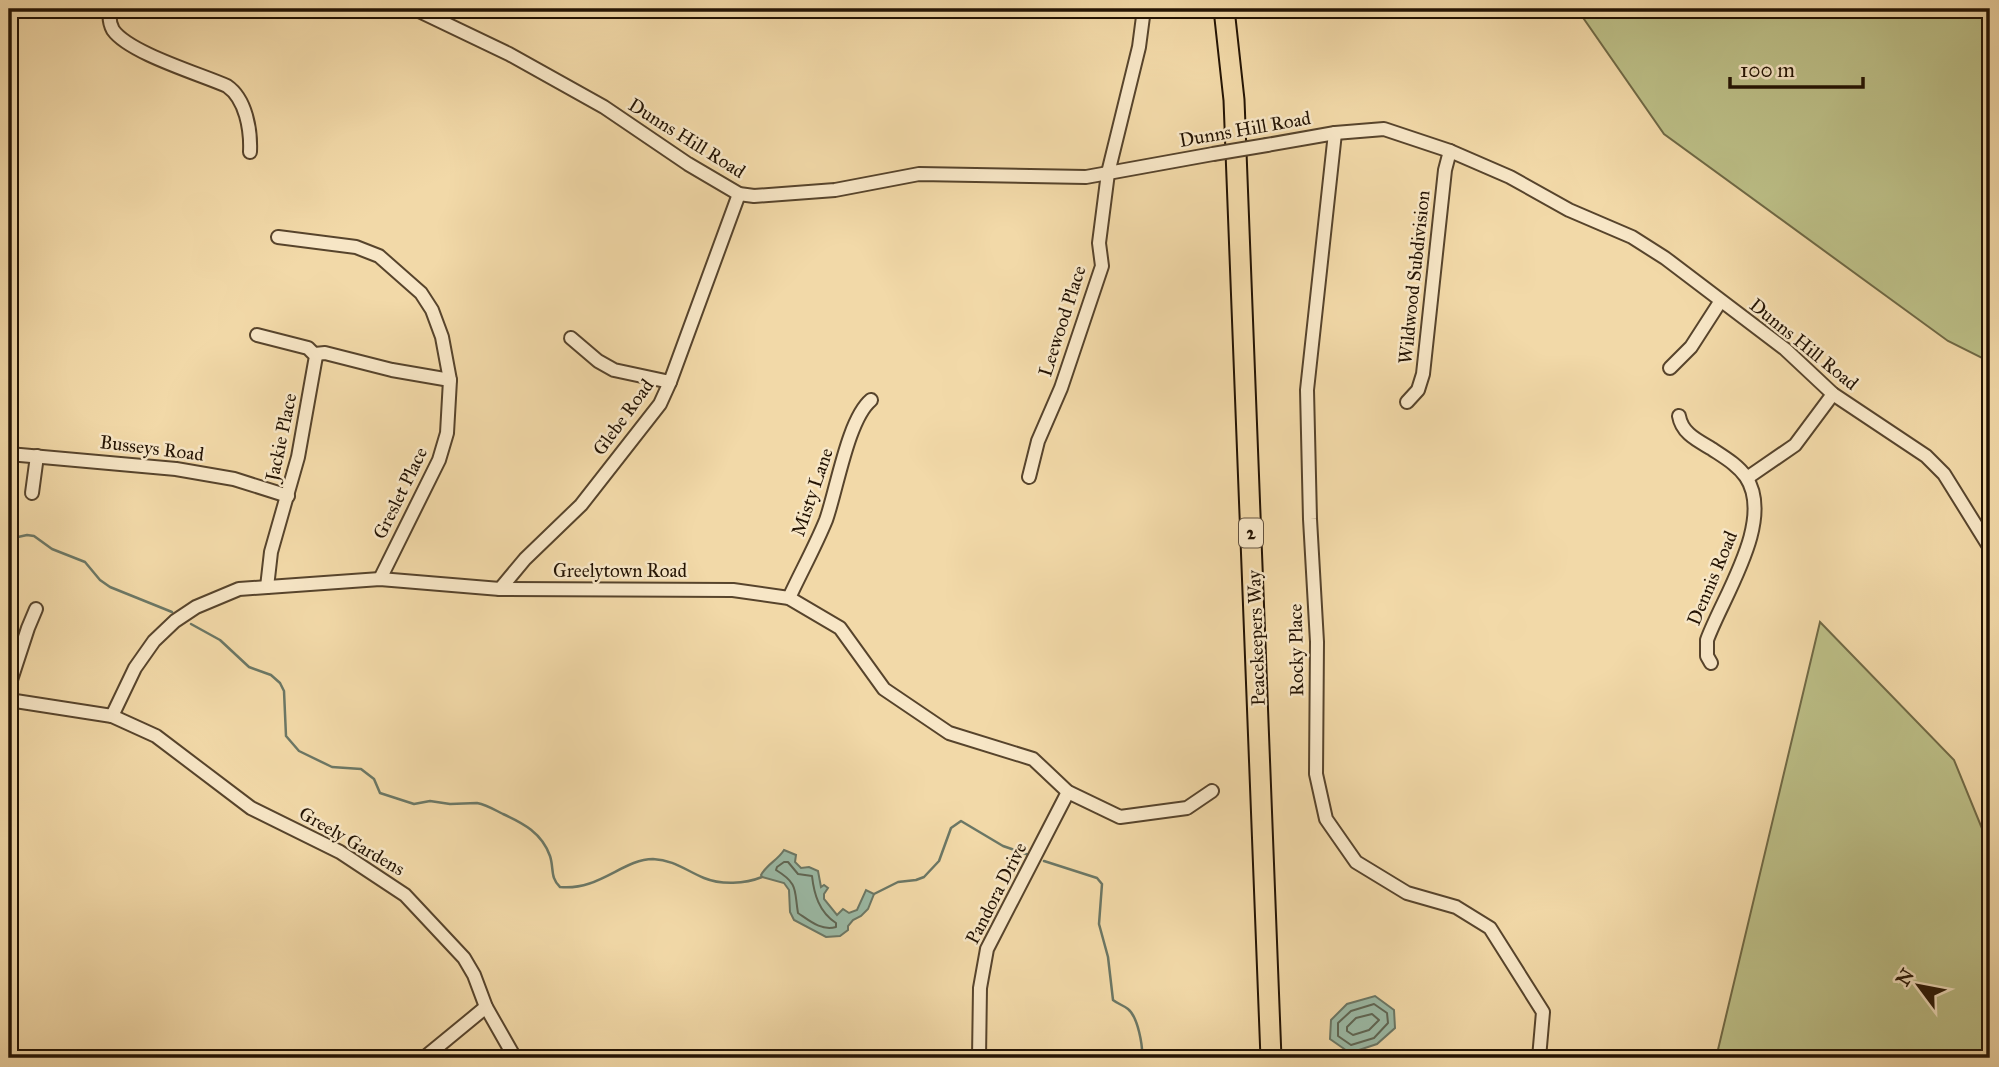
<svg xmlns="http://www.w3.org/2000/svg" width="1999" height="1067" viewBox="0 0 1999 1067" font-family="'IM FELL Great Primer',serif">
<rect width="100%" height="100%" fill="#f2d9a8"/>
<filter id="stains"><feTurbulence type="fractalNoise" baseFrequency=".00286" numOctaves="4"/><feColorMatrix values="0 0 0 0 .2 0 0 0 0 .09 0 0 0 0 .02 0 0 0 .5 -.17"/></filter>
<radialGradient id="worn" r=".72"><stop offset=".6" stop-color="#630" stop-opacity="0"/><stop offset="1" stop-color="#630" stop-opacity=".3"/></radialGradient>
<g fill="#bcbf87" stroke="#706945" stroke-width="2">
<path d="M1577 9H1990V362L1948 341 1664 134Z"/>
<path d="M1820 622 1954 760 1990 848V1058H1716Z"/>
</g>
<g fill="#9bbaa6" stroke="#6b7765" stroke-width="2">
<path d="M784 850 796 855 795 862 801 868 809 867 818 871 821 887 824 885 828 888 824 894V899L837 915 843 909 849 913 857 910 866 890 874 894 868 909 861 916 853 920 848 926V930L840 936 826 937 794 920 790 912 789 890 784 883 762 877 761 875C767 864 778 860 784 850Z"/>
<path d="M1375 996 1394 1010 1395 1028 1377 1044 1350 1053 1330 1039 1331 1020 1347 1004Z"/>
</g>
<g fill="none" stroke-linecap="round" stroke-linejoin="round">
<g stroke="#5f6654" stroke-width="2">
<path d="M784 862H788L798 874 812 876C814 894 819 912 836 923V927C821 931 810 921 798 913 794 890 799 884 776 870L777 867Z"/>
<path d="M1374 1004 1387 1013 1388 1023 1374 1038 1351 1045 1338 1036V1023L1351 1011Z"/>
<path d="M1372 1014 1379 1020 1369 1030 1353 1035 1347 1031V1027L1356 1018Z"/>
</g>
<g stroke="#6b7765" stroke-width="2.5">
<path d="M9 539 27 535 34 536 52 549 85 562 100 580 110 587 172 612"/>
<path d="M191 624 220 640 249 667 271 675 280 683 284 691 286 736 299 751 332 767 361 769 374 779 380 793 414 804 430 801 450 804 477 803C487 805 493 809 503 814 523 823 542 833 550 856 554 868 550 878 560 887 599 891 623 859 653 859 674 860 685 870 704 878 721 885 745 884 762 877"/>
<path d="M1044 861 1097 878 1102 884 1099 924 1108 957 1113 1000C1118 1004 1123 1005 1128 1009 1138 1017 1143 1046 1142 1058"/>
<path d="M874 894 898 882 916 880 924 877 939 861 951 828 961 821 1003 846 1029 855"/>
</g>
<defs>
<g id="minor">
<path d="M110 9C109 16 109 23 113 30 129 53 200 74 227 86 246 99 251 130 250 152"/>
<path d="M415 9 509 54 604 107 688 164 739 194 754 196 835 190 919 174 1086 177 1213 154"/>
<path d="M1335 133 1307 390 1310 519 1317 642 1316 774 1326 819 1356 862 1407 893 1456 907 1490 928 1543 1012 1539 1058"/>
<path d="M1267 145 1335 133 1384 129 1450 151 1510 177 1569 210 1632 237 1665 258 1785 349 1833 394 1926 456 1944 474 1990 548"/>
<path d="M278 237 356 247 379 256 421 293 432 310 442 337 450 380 447 433 439 460 380 579"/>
<path d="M257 335 308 348 316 356 298 457 271 552 267 587"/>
<path d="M571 338 598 361 614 370 670 382"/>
<path d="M315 354 325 353 392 370 450 380"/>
<path d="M1670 368 1691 347 1720 302"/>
<path d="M1407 402 1418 390 1423 374 1445 170 1450 151"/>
<path d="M1679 416C1682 434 1699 441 1712 449 1724 457 1738 465 1746 477 1775 521 1723 596 1707 640V656L1711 663"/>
<path d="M9 454 176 469 234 479 288 496"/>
<path d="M1029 477 1038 441 1061 388 1102 266 1099 243 1108 173 1139 47 1144 9"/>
<path d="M1747 478 1795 445 1833 394"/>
<path d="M32 493 37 456"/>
<path d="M500 589 525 559 581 505 660 404 670 382 739 194"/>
<path d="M789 598C801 572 815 547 826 520 837 489 848 419 871 400"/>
<path d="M9 686 28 628 36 609"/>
<path d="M9 700 112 716 135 668 154 641 175 621 196 607 239 589 380 579 500 589 733 590 789 598 840 628 884 689 949 733 1033 759 1068 792 1120 817 1187 808 1212 791"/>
<path d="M112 716 156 736 251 808 340 852 405 895 464 958 474 975 486 1007 515 1058"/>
<path d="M424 1058 486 1007"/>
<path d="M979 1058 980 988 987 949 1068 792"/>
</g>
<path id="highway" d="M1224 9 1234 100 1271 1058"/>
</defs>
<use href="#minor" stroke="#57442c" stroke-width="16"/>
<use href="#highway" stroke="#231303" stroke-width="23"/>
<use href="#minor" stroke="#f7e6c6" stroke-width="12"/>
<use href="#highway" stroke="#f2d9a8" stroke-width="19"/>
<defs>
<path id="minor-bridge" d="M1213 154 1267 145"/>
</defs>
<use href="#minor-bridge" stroke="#57442c" stroke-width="16" stroke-linecap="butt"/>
<use href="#minor-bridge" stroke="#f7e6c6" stroke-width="12"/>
</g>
<g text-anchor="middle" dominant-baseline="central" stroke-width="5" stroke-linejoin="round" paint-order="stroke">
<rect fill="#f7e6c6" stroke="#63523e" stroke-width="2" x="1239" y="518.5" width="24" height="29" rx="5"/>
<g font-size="18" font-weight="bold" fill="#231303">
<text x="1251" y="533">2</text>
</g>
<g font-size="19" fill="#231303" stroke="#f7e6c6">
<text transform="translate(1245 129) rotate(-10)">Dunns Hill Road</text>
<text transform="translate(687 138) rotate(32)">Dunns Hill Road</text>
<text transform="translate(1414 277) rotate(-84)">Wildwood Subdivision</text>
<text transform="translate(1062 321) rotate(-72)">Leewood Place</text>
<text transform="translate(1804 344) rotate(39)">Dunns Hill Road</text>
<text transform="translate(623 417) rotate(-54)">Glebe Road</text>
<text transform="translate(281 437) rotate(-78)">Jackie Place</text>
<text transform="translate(152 448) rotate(7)">Busseys Road</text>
<text transform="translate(812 492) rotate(-71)">Misty Lane</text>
<text transform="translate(400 493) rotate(-64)">Greslet Place</text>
<text x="620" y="570">Greelytown Road</text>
<text transform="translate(1712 578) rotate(-67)">Dennis Road</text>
<text transform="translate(1256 638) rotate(-92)">Peacekeepers Way</text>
<text transform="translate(1296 650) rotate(-91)">Rocky Place</text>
<text transform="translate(352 841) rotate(30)">Greely Gardens</text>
<text transform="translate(996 893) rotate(-63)">Pandora Drive</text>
</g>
</g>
<rect width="1999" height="1067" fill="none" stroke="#f2d9a8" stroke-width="35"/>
<rect x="10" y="10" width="1978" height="1046" fill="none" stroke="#231303" stroke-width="3.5"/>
<rect x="18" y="18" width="1964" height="1032" fill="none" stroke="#231303" stroke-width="2"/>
<g transform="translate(1919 986) rotate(302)" stroke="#f7e6c6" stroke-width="5" paint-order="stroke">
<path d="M0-5L12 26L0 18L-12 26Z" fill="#231303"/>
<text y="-10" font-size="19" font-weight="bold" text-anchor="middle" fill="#231303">N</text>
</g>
<path d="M1730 77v10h133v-10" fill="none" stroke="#231303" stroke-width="3.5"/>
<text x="1740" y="77" font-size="21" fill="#231303" stroke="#f7e6c6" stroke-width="5" paint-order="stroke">100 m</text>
<rect width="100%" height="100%" filter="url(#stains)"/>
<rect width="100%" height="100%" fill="url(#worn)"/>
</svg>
